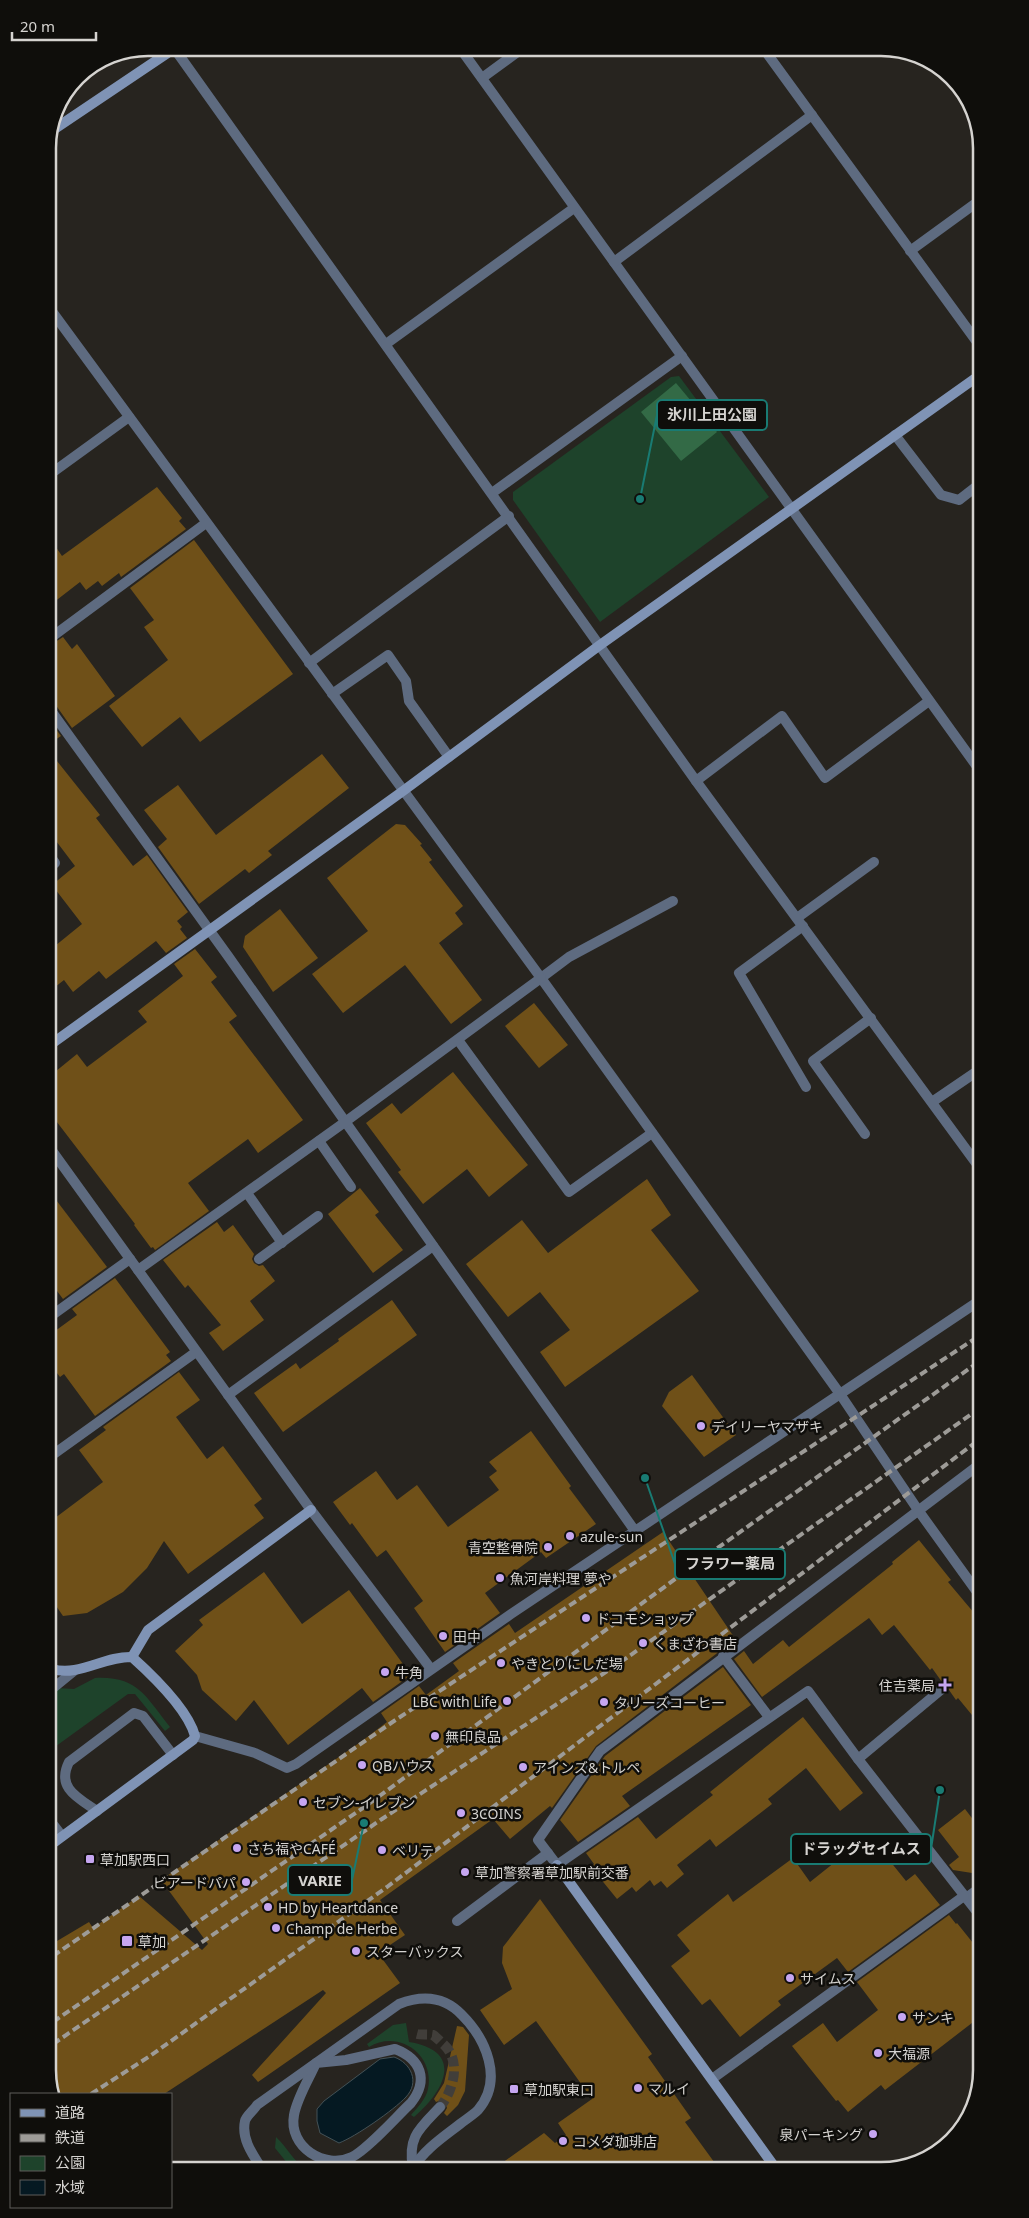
<svg xmlns="http://www.w3.org/2000/svg" width="1029" height="2218" viewBox="0 0 1029 2218" font-family="'Noto Sans','Noto Sans JP',sans-serif">
<rect width="100%" height="100%" fill="#27241f"/>
<g fill="#1e432b">
<path d="M679 376 769 497 600 622 513 500V492L671 377Z"/>
<path d="M95 1678C138 1676 145 1696 170 1727L165 1731 135 1694H128L52 1749V1693L57 1688 74 1689Z"/>
<path d="M406 2023 409 2042C465 2051 445 2091 414 2117L411 2115C417 2108 426 2099 428 2089 435 2055 399 2029 369 2047L367 2044 393 2025Z"/>
<path d="M276 2137C287 2147 294 2162 306 2169H292L275 2148Z"/>
</g>
<path fill="#336a46" d="M676 383 717 432 681 461 641 412Z"/>
<path fill="#051922" stroke="#435156" d="M394 2057C411 2063 420 2082 406 2097 394 2110 355 2137 339 2143L320 2133 317 2121V2109L324 2101 380 2059Z"/>
<g fill="#6f5018">
<path d="M157 487 182 518 179 521 186 529 121 577 119 573 102 586 98 581 86 590 80 582 49 606V537L62 556Z"/>
<path d="M194 540 293 674 200 742 180 717 142 747 109 706 168 660 144 627 154 620 130 588Z"/>
<path d="M63 637 72 649 77 644 115 696 72 728 55 704 49 701V646Z"/>
<path d="M49 720 61 736 49 744Z"/>
<path d="M49 751 100 815 96 818 133 866 147 855 188 912 177 921 182 927 180 929 187 938 166 953 156 941 106 979 99 971 73 992 64 980 50 991V950L82 924 52 885 75 866 50 833Z"/>
<path d="M322 754 349 788 268 851 272 855 249 873 245 869 199 904 158 847 167 839 144 810 178 785 216 835Z"/>
<path d="M396 824 405 825 422 844 420 845 432 860 429 862 463 906 455 913 463 924 439 943 482 1000 451 1024 405 965 343 1013 312 974 368 931 327 878Z"/>
<path d="M280 909 318 958 273 992 243 947 245 936Z"/>
<path d="M195 949 217 977 211 982 237 1016 229 1022 303 1120 258 1153 248 1139 188 1183 209 1211 155 1250 153 1247 151 1248 134 1225 135 1224 50 1113V1076L77 1054 87 1067 147 1022 138 1011 183 976 174 964Z"/>
<path d="M534 1003 568 1045 539 1068 505 1026Z"/>
<path d="M453 1072 528 1165 489 1197 467 1169 423 1204 398 1172 401 1170 366 1123 392 1103 401 1114Z"/>
<path d="M647 1179 671 1215 651 1230 699 1291 565 1387 540 1352 570 1330 540 1292 508 1317 466 1264 522 1220 548 1253Z"/>
<path d="M360 1188 379 1212 375 1215 403 1250 373 1273 328 1214Z"/>
<path d="M50 1192 107 1267 63 1299 51 1283Z"/>
<path d="M217 1222 224 1232 233 1225 254 1254 252 1259 254 1263 259 1266 263 1265 275 1281 250 1301 264 1320 223 1351 209 1333 221 1325 188 1285 185 1288 163 1260Z"/>
<path d="M115 1278 170 1352 166 1355 171 1361 95 1416 64 1374 60 1377 51 1365V1334L77 1315 72 1309Z"/>
<path d="M392 1300 417 1335 283 1432 254 1393 296 1363 300 1369 339 1341 338 1339Z"/>
<path d="M179 1372 200 1400 176 1417 207 1459 223 1446 262 1499 254 1505 264 1518 188 1574 164 1541 147 1568 123 1592 87 1613 63 1616 52 1600 51 1521 103 1482 79 1450 106 1430 103 1427Z"/>
<path d="M692 1375 736 1435 704 1457 662 1406 669 1392Z"/>
<path d="M531 1431 571 1486 569 1488 596 1524 546 1558 541 1552 485 1593 500 1613 445 1652 414 1608 423 1601 386 1550 377 1557 352 1523 350 1525 333 1502 376 1471 397 1500 417 1485 448 1527 499 1490 489 1477 497 1471 489 1462Z"/>
<path d="M663 1532 736 1640 719 1651 716 1654 596 1746 552 1808 550 1806 510 1839 493 1819 380 1900 405 1935 378 1953 400 1983 258 2082 252 2075 326 1993 323 1990 164 2094H53L52 1944 89 1922 93 1928 139 1896 202 1950 208 1944 161 1880 362 1741 387 1722 381 1713 419 1686 426 1695 459 1671 453 1663 509 1624 515 1633Z"/>
<path d="M919 1540 951 1580 948 1582 980 1620 981 1726 958 1698 956 1700 949 1690 947 1684 942 1682 932 1668 930 1670 894 1625 882 1635 869 1618 762 1697 734 1659 744 1651 753 1664 783 1640 789 1647 893 1564 892 1562Z"/>
<path d="M264 1572 302 1624 349 1590 411 1675 373 1702 362 1688 288 1745 254 1700 236 1721 202 1690 197 1675 175 1651 203 1625 199 1620Z"/>
<path d="M723 1667 751 1705 622 1796 630 1806 578 1842 560 1820 605 1756Z"/>
<path d="M803 1717 863 1793 840 1811 806 1768 768 1799 772 1804 716 1847 710 1839 677 1865 684 1874 667 1888 661 1881 654 1886 650 1880 636 1892 632 1887 617 1899 591 1867 594 1864 586 1853 638 1817 656 1839 713 1795 710 1792Z"/>
<path d="M965 1809 981 1830V1880L978 1881 972 1873 953 1870 949 1865 959 1857 938 1830Z"/>
<path d="M869 1835 906 1881 915 1874 940 1905 848 1972 837 1958 778 2001 781 2005 740 2037 710 1999 702 2005 671 1966 690 1951 677 1935 728 1894 733 1902 793 1858 810 1882Z"/>
<path d="M540 1899 652 2054 648 2057 691 2118 685 2122 717 2166 495 2168 544 2133 555 2143 566 2135 558 2123 592 2099 536 2021 504 2045 480 2010 512 1989 502 1963 503 1947Z"/>
<path d="M949 1915 956 1924 957 1923 981 1953V2016L885 2090 881 2085 848 2112 838 2100 836 2101 792 2046 823 2023 837 2042 878 2010 857 1982Z"/>
<path d="M457 2026 463 2027 469 2035 465 2091 458 2105 447 2116 444 2113 447 2108 445 2102 441 2100 436 2102 434 2099 444 2083Z"/>
</g>
<g fill="none" stroke-linecap="round" stroke-linejoin="round">
<path stroke="#413e3a" stroke-width="10" stroke-dasharray="10 5" stroke-linecap="butt" d="M417 2034C421 2035 428 2034 433 2035 436 2037 440 2041 442 2043 462 2059 454 2090 440 2107"/>
<g stroke="#5e6b80" stroke-width="10">
<path d="M910 251 976 203"/>
<path d="M332 694 388 655 406 681 409 701 449 757"/>
<path d="M696 781 782 716 825 778 929 701"/>
<path d="M50 856 55 863 50 867"/>
<path d="M797 918 874 862"/>
<path d="M803 926 739 973 806 1087"/>
<path d="M541 978 569 957 673 901"/>
<path d="M458 1040 569 1192 652 1133"/>
<path d="M932 1102 979 1070"/>
<path d="M319 1141 351 1187"/>
<path d="M247 1193 282 1243"/>
<path d="M259 1259 318 1216"/>
<path d="M918 1510 980 1596"/>
<path d="M858 1759 942 1689"/>
<path d="M97 1811C78 1798 56 1788 69 1762L134 1713 143 1716 173 1755"/>
<path d="M52 1823 62 1836"/>
<path d="M457 1921 548 1853"/>
<path d="M395 2049C421 2059 429 2080 411 2103 397 2116 368 2149 352 2157 325 2170 288 2147 294 2115 297 2098 309 2079 316 2063L346 2060Z"/>
</g>
<g stroke="#5e6b80" stroke-width="10">
<path d="M174 48 696 781 979 1167"/>
<path d="M460 48 978 768"/>
<path d="M763 48 977 342"/>
<path d="M482 78 523 48"/>
<path d="M614 262 812 115"/>
<path d="M48 306 541 978 840 1394 918 1510"/>
<path d="M386 344 574 208"/>
<path d="M895 435 941 495 959 500 977 486"/>
<path d="M49 475 129 417"/>
<path d="M492 493 682 356"/>
<path d="M49 639 206 523"/>
<path d="M309 663 509 516"/>
<path d="M49 708 228 956 635 1531"/>
<path d="M865 1134 813 1061 871 1018"/>
<path d="M50 1148 311 1510 431 1669"/>
<path d="M138 1270 345 1122 541 978"/>
<path d="M51 1316 130 1259"/>
<path d="M228 1395 433 1246"/>
<path d="M51 1456 196 1352"/>
<path d="M980 1464 600 1751 538 1840 557 1865 808 1691 858 1759 981 1917"/>
<path d="M723 1656 769 1717"/>
<path d="M52 1689 74 1671"/>
<path d="M195 1736 255 1753 287 1768 296 1764 511 1614 979 1301"/>
<path d="M966 1898 981 1887"/>
<path d="M712 2079 964 1896"/>
<path d="M413 2168C407 2137 420 2128 440 2107"/>
<path d="M262 2169C253 2155 241 2139 245 2121 246 2116 254 2110 257 2105L399 2004C422 1995 444 1996 462 2015 486 2039 504 2080 478 2110 473 2115 465 2120 460 2124 442 2138 425 2149 413 2168"/>
</g>
<g stroke="#7f93b5" stroke-width="10">
<path d="M50 132 175 48"/>
<path d="M50 1045 403 791 600 645 977 377"/>
<path d="M132 1657 148 1630 311 1510"/>
<path d="M52 1669C79 1677 104 1656 132 1657 152 1675 188 1710 195 1736L193 1740 52 1844"/>
<path d="M557 1865 774 2166"/>
</g>
<g stroke="#9d9b97" stroke-width="4" stroke-dasharray="8 4" stroke-linecap="butt">
<path d="M53 1956 394 1721 979 1336"/>
<path d="M53 2022 370 1803 712 1552 980 1361"/>
<path d="M53 2044 382 1819 618 1664 980 1408"/>
<path d="M91 2094 150 2056 387 1887 980 1439"/>
</g>
</g>
<g fill="#c6a6f0" stroke="#0f0e0b" stroke-width="2">
<circle cx="701" cy="1426" r="5"/>
<circle cx="570" cy="1536" r="5"/>
<circle cx="548" cy="1547" r="5"/>
<circle cx="500" cy="1578" r="5"/>
<circle cx="586" cy="1618" r="5"/>
<circle cx="443" cy="1636" r="5"/>
<circle cx="643" cy="1643" r="5"/>
<circle cx="501" cy="1663" r="5"/>
<circle cx="385" cy="1672" r="5"/>
<path d="M942.5 1677.5h5v5h5v5h-5v5h-5v-5h-5v-5h5z"/>
<circle cx="507" cy="1701" r="5"/>
<circle cx="604" cy="1702" r="5"/>
<circle cx="435" cy="1736" r="5"/>
<circle cx="362" cy="1765" r="5"/>
<circle cx="523" cy="1767" r="5"/>
<circle cx="303" cy="1802" r="5"/>
<circle cx="461" cy="1813" r="5"/>
<circle cx="237" cy="1848" r="5"/>
<circle cx="382" cy="1850" r="5"/>
<rect x="85" y="1854" width="10" height="10" rx="2.5"/>
<circle cx="465" cy="1872" r="5"/>
<circle cx="246" cy="1882" r="5"/>
<circle cx="268" cy="1907" r="5"/>
<circle cx="276" cy="1928" r="5"/>
<rect x="121" y="1935" width="12" height="12" rx="2.5"/>
<circle cx="356" cy="1951" r="5"/>
<circle cx="790" cy="1978" r="5"/>
<circle cx="902" cy="2017" r="5"/>
<circle cx="878" cy="2053" r="5"/>
<circle cx="638" cy="2088" r="5"/>
<rect x="509" y="2084" width="10" height="10" rx="2.5"/>
<circle cx="873" cy="2134" r="5"/>
<circle cx="563" cy="2141" r="5"/>
</g>
<g text-anchor="middle" dominant-baseline="central" stroke-width="5" stroke-linejoin="round" paint-order="stroke">
<g font-size="14" fill="#d5d3d0" stroke="#0f0e0b" text-anchor="start">
<text x="711" y="1426">デイリーヤマザキ</text>
<text x="580" y="1536">azule-sun</text>
<text x="538" y="1547" text-anchor="end">青空整骨院</text>
<text x="510" y="1578">魚河岸料理 夢や</text>
<text x="596" y="1618">ドコモショップ</text>
<text x="453" y="1636">田中</text>
<text x="653" y="1643">くまざわ書店</text>
<text x="511" y="1663">やきとりにしだ場</text>
<text x="395" y="1672">牛角</text>
<text x="935" y="1685" text-anchor="end">住吉薬局</text>
<text x="497" y="1701" text-anchor="end">LBC with Life</text>
<text x="614" y="1702">タリーズコーヒー</text>
<text x="445" y="1736">無印良品</text>
<text x="372" y="1765">QBハウス</text>
<text x="533" y="1767">アインズ&amp;トルペ</text>
<text x="313" y="1802">セブン-イレブン</text>
<text x="471" y="1813">3COINS</text>
<text x="247" y="1848">さち福やCAFÉ</text>
<text x="392" y="1850">ベリテ</text>
<text x="100" y="1859">草加駅西口</text>
<text x="475" y="1872">草加警察署草加駅前交番</text>
<text x="236" y="1882" text-anchor="end">ビアードパパ</text>
<text x="278" y="1907">HD by Heartdance</text>
<text x="286" y="1928">Champ de Herbe</text>
<text x="138" y="1941">草加</text>
<text x="366" y="1951">スターバックス</text>
<text x="800" y="1978">サイムス</text>
<text x="912" y="2017">サンキ</text>
<text x="888" y="2053">大福源</text>
<text x="648" y="2088">マルイ</text>
<text x="524" y="2089">草加駅東口</text>
<text x="863" y="2134" text-anchor="end">泉パーキング</text>
<text x="573" y="2141">コメダ珈琲店</text>
</g>
</g>
<path d="M0 0H1029V2218H0ZM148 56H881A92 92 0 0 1 973 148V2070A92 92 0 0 1 881 2162H148A92 92 0 0 1 56 2070V148A92 92 0 0 1 148 56Z" fill="#0f0e0b" fill-rule="evenodd"/>
<path fill="none" stroke="#d5d3d0" stroke-width="2.5" d="M148 56H881A92 92 0 0 1 973 148V2070A92 92 0 0 1 881 2162H148A92 92 0 0 1 56 2070V148A92 92 0 0 1 148 56Z"/>
<path fill="none" stroke="#197b73" stroke-width="2" d="M640 499L657 415M645 1478L675 1564M940 1790L931 1849M364 1823L352 1880"/>
<g fill="#197b73" stroke="#0f0e0b" stroke-width="2">
<circle cx="640" cy="499" r="5"/>
<circle cx="645" cy="1478" r="5"/>
<circle cx="940" cy="1790" r="5"/>
<circle cx="364" cy="1823" r="5"/>
</g>
<g fill="#0f0e0b" stroke="#197b73" stroke-width="2">
<rect x="657" y="400" width="110" height="30" rx="5"/>
<rect x="675" y="1549" width="110" height="30" rx="5"/>
<rect x="791" y="1834" width="140" height="30" rx="5"/>
<rect x="288" y="1865" width="64" height="30" rx="5"/>
</g>
<g font-size="15" text-anchor="middle" font-weight="bold" fill="#d5d3d0">
<text x="712" y="420">氷川上田公園</text>
<text x="730" y="1569">フラワー薬局</text>
<text x="861" y="1854">ドラッグセイムス</text>
<text x="320" y="1886">VARIE</text>
</g>
<rect x="10" y="2093" width="162" height="115" fill="#0f0e0b" stroke="#5e5d5a"/>
<rect x="20" y="2109" width="25" height="8" fill="#7f93b5" stroke="#5e5d5a"/>
<text x="55" y="2118" font-size="15" fill="#d5d3d0">道路</text>
<rect x="20" y="2134" width="25" height="8" fill="#9d9b97" stroke="#5e5d5a"/>
<text x="55" y="2143" font-size="15" fill="#d5d3d0">鉄道</text>
<rect x="20" y="2156" width="25" height="15" fill="#1e432b" stroke="#5e5d5a"/>
<text x="55" y="2168" font-size="15" fill="#d5d3d0">公園</text>
<rect x="20" y="2180" width="25" height="15" fill="#051922" stroke="#5e5d5a"/>
<text x="55" y="2193" font-size="15" fill="#d5d3d0">水域</text>
<path d="M12 32v8h84v-8" fill="none" stroke="#d5d3d0" stroke-width="2.5"/>
<text x="20" y="32" font-size="15" fill="#d5d3d0" stroke="#0f0e0b" stroke-width="4" paint-order="stroke">20 m</text>
</svg>
